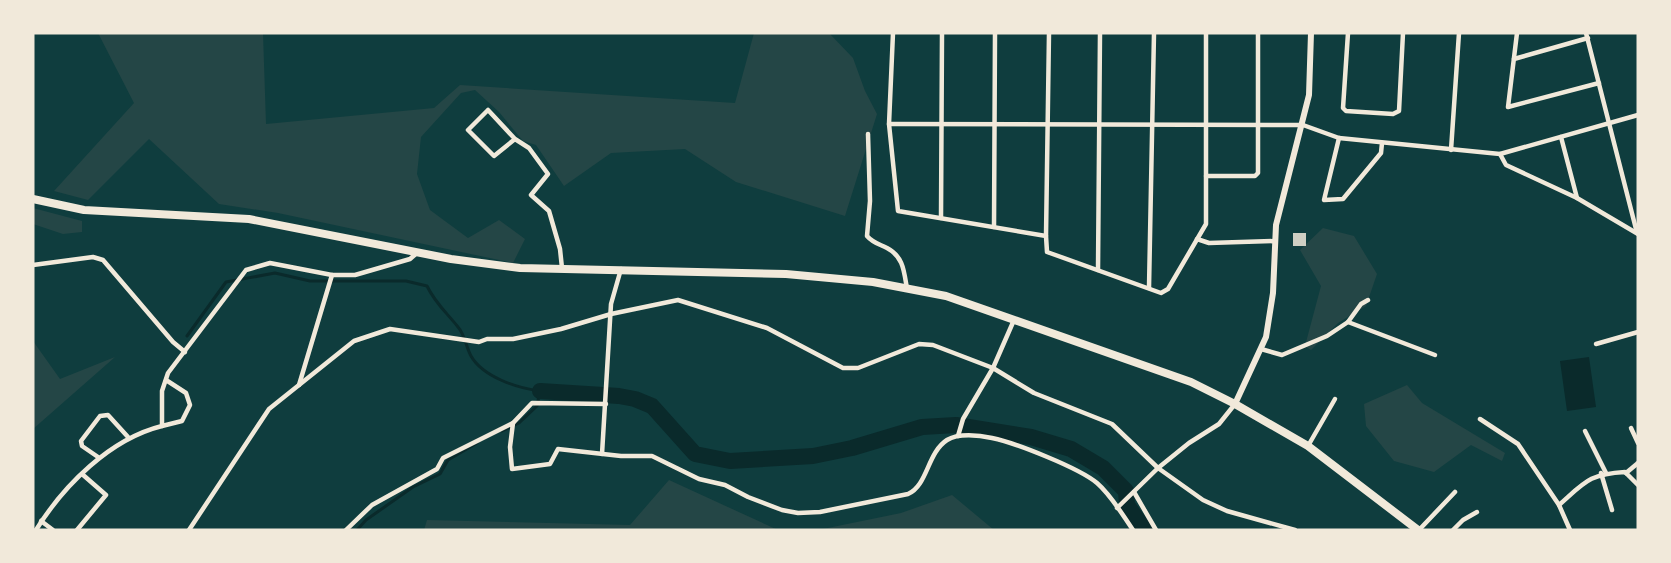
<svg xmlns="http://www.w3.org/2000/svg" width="1671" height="563" viewBox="0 0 1671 563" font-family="'Alegreya Sans',sans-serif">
<rect width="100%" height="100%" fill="#0f3d3e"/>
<g fill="#244646">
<path d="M98 33H263L266 124 434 108 460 85 735 103 754 33H829L853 58 865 91 877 114 845 216 736 182 685 149 611 153 564 186 536 145 523 141 499 112 475 90 461 93 421 137 417 174 430 210 468 238 499 220 525 239 513 263 278 213 219 204 149 139 88 200 54 191 134 103Z"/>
<path d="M33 208 82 221V232L63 234 33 224Z"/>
<path d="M1323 228 1354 236 1377 274 1366 306 1338 323 1311 350 1305 346 1321 286 1300 250Z"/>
<path d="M33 341 60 379 115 357 33 429Z"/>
<path d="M1407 385 1422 403 1505 453 1502 461 1471 445 1434 472 1394 461 1366 426 1364 404Z"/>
<path d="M669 480 778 530H424L427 520 630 525Z"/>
<path d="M952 495 994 530H818L901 513Z"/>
</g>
<path fill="#0a2a2b" d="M1589 357 1596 407 1567 411 1560 361Z"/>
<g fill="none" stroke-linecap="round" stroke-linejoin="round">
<g stroke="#0a2a2b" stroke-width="3">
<path d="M187 336 226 282 275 273 310 281H406L427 286C435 303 447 313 458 327 465 335 466 347 471 356 483 377 517 388 540 391L537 406 519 423 502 431"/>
<path d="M357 530 366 520 413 487 440 474 448 460 477 443"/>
</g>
<path stroke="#0a2a2b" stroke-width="16" d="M540 391 619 396 635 399 652 406 695 454 730 461 813 456 852 448 922 427 956 425 1031 437 1071 449 1103 468 1126 491 1127 505 1145 530"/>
</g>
<rect fill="#cfcfc3" x="1293" y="233" width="13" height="13"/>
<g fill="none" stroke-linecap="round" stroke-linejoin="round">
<g stroke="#f1e9da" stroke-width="4.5">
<path d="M893 33 889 124 898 211 1046 236 1047 252 1161 293 1168 289 1206 224V33"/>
<path d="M1348 33 1343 108 1346 111 1393 114 1399 111 1403 33"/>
<path d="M1517 33 1508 107 1599 83"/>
<path d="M1586 33 1637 233"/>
<path d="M1514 59 1588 38"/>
<path d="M889 124 1303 125 1339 138 1500 154 1638 115"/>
<path d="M868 134 870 201 867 236C873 243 879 244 887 248 904 257 904 272 907 289"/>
<path d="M1561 137 1577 198"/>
<path d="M1339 138 1324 200 1343 199 1381 153 1382 143"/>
<path d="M515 139 488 110 468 130 494 156 515 139 529 148 548 174 531 195 549 211 560 249 562 268"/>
<path d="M1451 150 1459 33"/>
<path d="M1500 154 1506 165 1577 198 1638 234"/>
<path d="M1206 176H1255L1258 173V33"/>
<path d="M941 218 942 33"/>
<path d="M994 227 995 33"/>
<path d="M1046 236 1049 33"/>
<path d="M1197 239 1209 243 1275 241"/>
<path d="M33 265 93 257 103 260 173 342 185 352"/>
<path d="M1098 270 1100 33"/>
<path d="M1149 288 1154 33"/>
<path d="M1348 322 1435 355"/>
<path d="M1596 344 1638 332"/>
<path d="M1261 349 1282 355 1327 336 1348 322 1361 304 1368 300"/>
<path d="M299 385 332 275"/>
<path d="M1480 419 1518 444 1559 505 1570 530"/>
<path d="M513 423 532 403 606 404"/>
<path d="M162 426 182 421 190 405 186 393 166 380"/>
<path d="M1631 428 1638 443"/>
<path d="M1585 431 1606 473"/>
<path d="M958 436 963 419 993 368 1014 320"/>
<path d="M1308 446 1335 399"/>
<path d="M602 454 611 304 621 269"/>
<path d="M98 457 82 446 81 441 100 416 108 415 128 437"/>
<path d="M1601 473 1612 510"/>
<path d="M1626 473 1638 463"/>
<path d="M1134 492 1156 530"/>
<path d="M1559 505C1585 482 1589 474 1625 472L1638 485"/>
<path d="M1117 508 1158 468 1189 443 1219 424 1235 404"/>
<path d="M41 521 53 530"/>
<path d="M36 530C64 485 110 439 162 426V391L168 373 246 270 270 263 332 275H355L410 259 418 252"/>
<path d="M77 530 106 495 82 474"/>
<path d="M189 530 269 409 354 341 390 329 479 342 487 339H513L561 329 611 314 678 300 767 328 843 368H858L919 344 933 345 993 368 1034 393 1112 424 1158 468 1203 500 1227 511 1295 530"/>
<path d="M346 530 372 505 437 469 443 458 513 423 510 447 512 469 550 464 558 449 621 456H652L699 479 725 485 748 497 782 510 798 513 820 512 908 494C928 485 927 453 947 440 958 433 979 435 992 438 1016 443 1079 468 1097 483 1111 495 1122 514 1133 530"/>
<path d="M1419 530 1455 492"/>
<path d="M1453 530 1463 520 1477 512"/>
</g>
<path stroke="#f1e9da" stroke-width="6" d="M1235 404 1266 337 1273 293 1276 225 1309 95 1311 33"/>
<path stroke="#f1e9da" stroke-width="8" d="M33 199 84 210 249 219 451 259 520 268 786 274 873 282 946 296 1191 382 1235 404 1308 446 1418 530"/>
</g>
<rect width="1671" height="563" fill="none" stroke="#f1e9da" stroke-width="69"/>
</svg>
